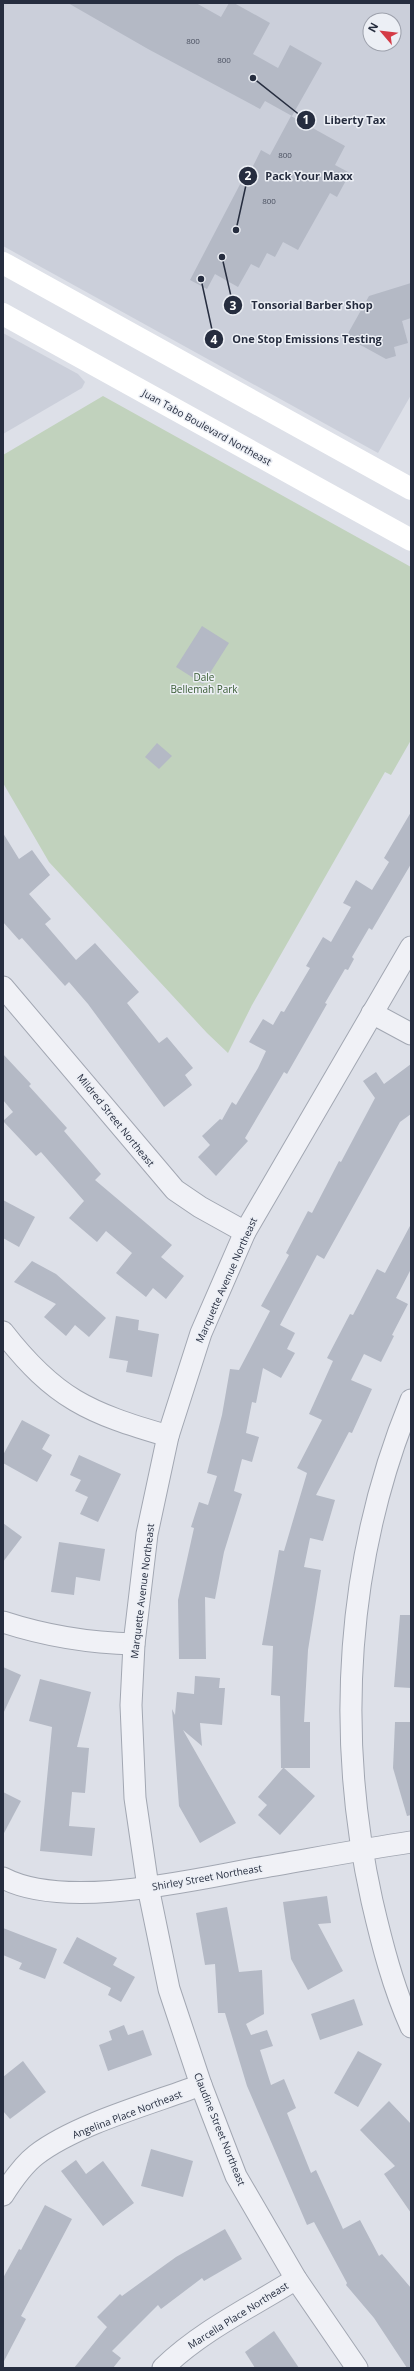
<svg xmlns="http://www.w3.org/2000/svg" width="414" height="2371" viewBox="0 0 414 2371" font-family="'Open Sans',sans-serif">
<rect width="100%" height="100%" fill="#dde0e8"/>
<g fill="#cbcfda" fill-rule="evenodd">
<path d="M3 3H411V395L378 453 3 246ZM370 20H394V44H370Z"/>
<path d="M3 333 78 374 85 382 82 388 3 434Z"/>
</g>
<path fill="#c1d2bd" d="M103 396 411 567V740L391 775 385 772 252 1005 228 1053 207 1033 49 862 3 783V455Z"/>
<g fill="#b4b9c5">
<path d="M68 3H196L221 17 229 3H234L270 23 253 54 278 68 290 45 322 63 292 116 265 101 260 109 148 49Z"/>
<path d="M291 116 345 146 335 165 350 173 337 197 330 193 298 250 283 242 275 257 267 253 259 268 251 264 238 287 215 274 207 289 190 280 248 169 251 170 261 150 270 155Z"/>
<path d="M411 283V318L402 321 408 343 394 347 396 356 386 359 346 337 369 296Z"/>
<path d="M202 626 229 643 203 684 176 667Z"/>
<path d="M157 743 172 756 159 769 145 757Z"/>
<path d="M411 812V864L372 930 369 928 352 957 354 959 348 970 345 969 325 1003 327 1004 287 1074 284 1072 245 1138 248 1141 216 1176 198 1157 210 1145 202 1136 220 1119 222 1120 232 1102 236 1105 258 1068 266 1051 249 1042 263 1019 273 1025 281 1011 284 1012 310 968 306 966 323 937 331 942 351 907 343 903 356 880 372 890 389 862 384 858Z"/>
<path d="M3 833 19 859 32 850 50 875 29 894 51 919 45 924 76 960 95 943 139 992 127 1003 159 1043 167 1037 193 1068 185 1075 192 1085 164 1107 88 1004 69 982 65 986 22 938 19 940 3 922Z"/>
<path d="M3 1054 31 1084 29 1086 67 1128 64 1131 101 1174 95 1180 172 1245 161 1257 184 1276 166 1299 153 1288 146 1297 116 1273 132 1253 106 1231 97 1242 69 1218 84 1201 41 1152 36 1156 3 1121 13 1112 3 1100Z"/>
<path d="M411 1064V1114L400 1122 324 1259 317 1255 280 1325 295 1333 287 1349 295 1353 281 1378 263 1368 256 1403 252 1402 246 1433 259 1437 252 1462 242 1459 234 1491 242 1494 224 1552 215 1599 205 1597 206 1659H179L178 1600 194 1528 191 1527 199 1502 208 1505 217 1476 207 1473 222 1415 230 1369 239 1370 270 1311 261 1306 289 1255 286 1253 308 1211 312 1213 339 1161 341 1162 375 1098 363 1081 376 1072 384 1084Z"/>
<path d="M3 1200 35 1217 19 1247 3 1238Z"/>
<path d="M411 1224V1269L396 1298 408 1304 392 1335 394 1336 381 1362 364 1354 351 1380 372 1389 352 1433 349 1432 316 1495 335 1500 323 1541 310 1538 304 1567 321 1570 308 1650 304 1722H310V1768H284L315 1796 280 1835 258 1815 267 1805 258 1797 283 1768H281L280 1696 271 1695 273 1646 262 1645 279 1550 284 1551 307 1473 297 1468 322 1420 309 1414 333 1361 327 1358 350 1314 353 1315 377 1269 385 1273Z"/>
<path d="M32 1261 56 1274 106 1318 89 1337 75 1325 66 1336 44 1317 56 1304 14 1282Z"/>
<path d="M116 1316 139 1320 138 1330 159 1334 152 1377 126 1372 128 1361 109 1358Z"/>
<path d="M22 1420 50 1435 42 1449 52 1455 37 1482 3 1463V1455Z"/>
<path d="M79 1455 121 1474 98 1522 80 1514 88 1497 75 1491 81 1480 70 1475Z"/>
<path d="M3 1523 22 1537 3 1562Z"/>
<path d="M59 1542 105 1549 100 1581 76 1577 74 1595 51 1592Z"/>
<path d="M400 1615H411V1688L394 1687Z"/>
<path d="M3 1667 21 1675 3 1714Z"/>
<path d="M195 1676 220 1678 219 1688H225L222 1725 200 1723 202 1746 183 1730 236 1823 200 1843 179 1806 172 1709 175 1715 177 1692 194 1694Z"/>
<path d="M40 1679 91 1692 77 1747 89 1748 85 1793 72 1792 69 1826 95 1828 92 1856 40 1851 52 1727 29 1721Z"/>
<path d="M395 1722H411V1815L407 1816 393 1768Z"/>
<path d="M3 1792 21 1801 3 1835Z"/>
<path d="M327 1896 331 1923 318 1924 343 1971 308 1990 291 1959 283 1902Z"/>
<path d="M227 1907 239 1972 262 1970 264 2014 246 2024 251 2035 267 2030 273 2046 260 2050 271 2085 284 2079 296 2108 287 2113 311 2173 316 2170 343 2229 360 2220 379 2256 382 2254 411 2288V2368H407L374 2318 346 2285 347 2283 314 2222 307 2225 247 2086 225 2013H218L215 1964 205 1965 196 1913Z"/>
<path d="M3 1928 57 1949 45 1979 19 1969 22 1963 3 1955Z"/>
<path d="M77 1937 117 1958 113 1965 135 1977 121 2002 108 1995 111 1988 63 1963Z"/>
<path d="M354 1999 363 2025 320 2040 311 2014Z"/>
<path d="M124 2025 128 2035 143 2030 152 2055 108 2071 99 2045 112 2040 109 2031Z"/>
<path d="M358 2051 382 2064 358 2107 334 2093Z"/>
<path d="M23 2061 46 2092 10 2119 3 2111V2077Z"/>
<path d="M389 2101 411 2124V2213L384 2174 395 2166 360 2130Z"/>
<path d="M151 2149 193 2161 183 2197 141 2186Z"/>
<path d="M76 2160 86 2174 103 2161 134 2203 103 2226 61 2171Z"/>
<path d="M45 2205 72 2219 21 2316 26 2319 3 2363V2278L19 2249 21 2250Z"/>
<path d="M225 2229 242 2259 204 2281 202 2278 161 2309 158 2305 112 2351 121 2358 113 2368H74L107 2327 97 2317 120 2294 122 2296 176 2257Z"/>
<path d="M274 2331 299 2368H255L245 2352Z"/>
</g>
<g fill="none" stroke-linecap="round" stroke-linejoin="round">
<defs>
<g id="minor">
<path d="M3 987 175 1190 200 1207 245 1232"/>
<path d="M372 1013 411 1034"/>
<path d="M3 1332C55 1399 89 1413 168 1436"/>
<path d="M411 1400C346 1558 335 1734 372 1901 382 1944 393 1987 411 2027"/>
<path d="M3 1622C46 1636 88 1643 134 1644"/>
<path d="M3 1878C64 1910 187 1881 253 1869 306 1860 358 1850 411 1842"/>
<path d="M3 2195C12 2181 23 2165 36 2155 76 2124 153 2103 201 2085"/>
<path d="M163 2368C201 2331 251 2307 296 2279"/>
<path d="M357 2368 296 2279 236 2176 201 2085 169 1989 148 1887 135 1798 131 1705 134 1644 147 1534 168 1436 201 1333 245 1232 411 947"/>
</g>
</defs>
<use href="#minor" stroke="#a2a7b2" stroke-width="23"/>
<use href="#minor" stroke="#f0f1f6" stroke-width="21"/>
<g stroke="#fff" stroke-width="22">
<path d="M3 263 411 489"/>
<path d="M3 314 411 540"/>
</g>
</g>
<g text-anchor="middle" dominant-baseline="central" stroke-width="3" stroke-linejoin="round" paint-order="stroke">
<g font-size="8" fill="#4a5060">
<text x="193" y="40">800</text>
<text x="224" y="59">800</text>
<text x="285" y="154">800</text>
<text x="269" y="200">800</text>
</g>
<g font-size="10" fill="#262d3f" stroke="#eceff5">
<text transform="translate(207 427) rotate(29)">Juan Tabo Boulevard Northeast</text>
<text transform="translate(116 1120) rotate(51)">Mildred Street Northeast</text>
<text transform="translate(226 1280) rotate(-66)">Marquette Avenue Northeast</text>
<text transform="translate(142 1591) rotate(-83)">Marquette Avenue Northeast</text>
<text transform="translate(207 1877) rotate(-10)">Shirley Street Northeast</text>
<text transform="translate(127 2114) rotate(-21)">Angelina Place Northeast</text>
<text transform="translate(220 2129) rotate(68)">Claudine Street Northeast</text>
<text transform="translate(238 2315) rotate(-32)">Marcella Place Northeast</text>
</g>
<g font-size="10" fill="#375b32" stroke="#eceff5">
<text x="204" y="677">Dale<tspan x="204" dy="12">Bellemah Park</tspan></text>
</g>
</g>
<path fill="none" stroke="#262d3f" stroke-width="1.5" d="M253 78L306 120M236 230L248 176M222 257L233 305M201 279L214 339"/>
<g fill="#262d3f" stroke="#eceff5" stroke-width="1.5">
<circle cx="253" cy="78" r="4"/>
<circle cx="236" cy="230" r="4"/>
<circle cx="222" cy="257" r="4"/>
<circle cx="201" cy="279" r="4"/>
<circle cx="306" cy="120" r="10"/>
<circle cx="248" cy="176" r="10"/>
<circle cx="233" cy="305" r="10"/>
<circle cx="214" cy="339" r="10"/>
</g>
<g font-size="12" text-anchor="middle" font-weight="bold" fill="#fff">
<text x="306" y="124">1</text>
<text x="248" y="180">2</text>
<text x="233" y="310">3</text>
<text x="214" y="344">4</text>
</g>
<g font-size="11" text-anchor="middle" font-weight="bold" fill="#262d3f" stroke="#eceff5" stroke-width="3" stroke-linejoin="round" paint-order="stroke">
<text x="355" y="124">Liberty Tax</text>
<text x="309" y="180">Pack Your Maxx</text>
<text x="312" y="309">Tonsorial Barber Shop</text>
<text x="307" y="343">One Stop Emissions Testing</text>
</g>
<rect width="414" height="2371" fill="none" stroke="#262d3f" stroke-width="8"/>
<g transform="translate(382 32) rotate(298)"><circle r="19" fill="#eceff5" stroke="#9da1ac"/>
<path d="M0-3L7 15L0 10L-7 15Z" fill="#d43a45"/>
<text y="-6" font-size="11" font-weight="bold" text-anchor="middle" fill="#262d3f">N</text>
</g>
</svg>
